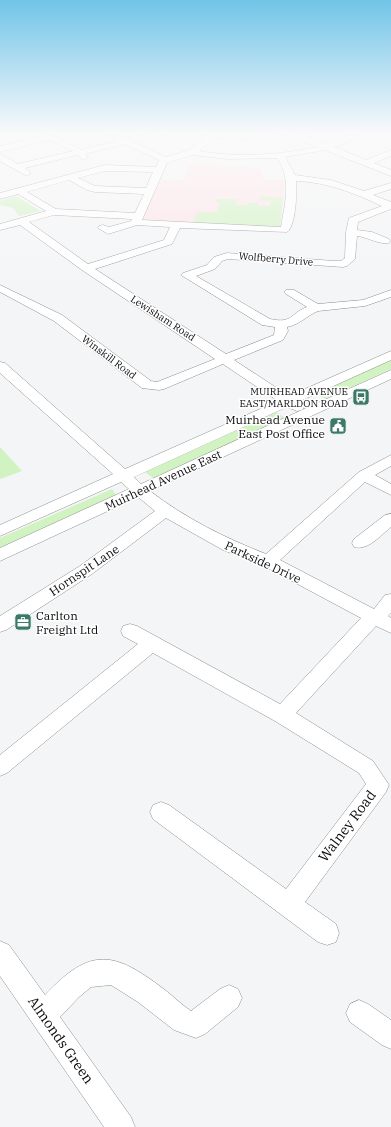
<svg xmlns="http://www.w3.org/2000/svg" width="391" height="1127" viewBox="0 0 391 1127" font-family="'IBM Plex Serif',serif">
<rect width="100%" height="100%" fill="#f4f5f6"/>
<path fill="#fee3e6" d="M194 163 260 168 264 180H286L280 226 274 228 148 221 143 218 160 179 184 180 190 164Z"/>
<g fill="#d1f2c1">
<path d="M16 196 40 211 19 216 13 208 0 205V201Z"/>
<path d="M260 196 283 198 280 226 274 228 183 223 194 222 196 213 199 212H217L220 204 215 201V199H237L236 205H248L249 203H258V206H270L271 201 259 200Z"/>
<path d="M391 360V369L325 399 316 394Z"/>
<path d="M276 412 285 418 153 478 145 472Z"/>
<path d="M0 447 22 471 0 479Z"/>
<path d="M112 489 116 495 0 548V538Z"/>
</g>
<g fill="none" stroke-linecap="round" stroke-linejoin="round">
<defs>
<g id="minor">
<path d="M37 132H47L81 150 117 141 101 132H111L126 139 155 132H169L168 134 133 142 166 157 189 150 207 136 201 135V132L235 134 294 132 326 144C338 140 349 132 361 132L347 143 334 147 366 160 391 150V156L374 163 391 170V176L325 150 285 157 295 175 331 180 364 191 391 183V189L373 195 391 202V209L358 222 357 230 372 232 389 239 390 241 389 243C380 245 367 237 357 236L355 259 347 266 343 267 228 259 222 261 215 269 196 276 270 319C293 324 289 314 307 307L286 294 284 292 286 290H294L318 304 363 300 391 290V297L365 306 318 311C306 316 301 324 287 327L288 331 283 340 234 360 289 396 391 351V360L298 402 304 407 302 410 391 370V379L150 491C185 518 225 538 266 554L359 472 391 455V466L375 475 391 484V495L365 482 280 560 374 609 385 595 391 594V613L388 616 391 618V633L376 626 296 713 373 761 389 785 386 792 305 902 336 924 339 933 336 942 327 945 318 942 153 819 150 812 153 805 161 802 169 805 286 889 366 784 359 773 275 721 153 653 7 773 0 776V755L138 644 123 636 121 631 123 626 130 624 137 626 280 704 361 618 262 565 223 550 166 518 92 574 6 630 0 632V616L80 566 155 511 138 497 0 561V548L129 489 121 482 0 536V525L113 474 0 373V362L5 363 125 469 278 401 223 364 164 389 159 390 142 388 54 321 0 292V285L62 315 151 381 157 382 215 359 82 270 20 225 0 230V224L46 211 18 194 0 199V193L105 165 156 167 159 160 124 144 85 154 88 157 84 160 77 155 25 168 31 173 27 176 0 161V154L18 164 73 151 50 140 0 152V146L43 136ZM286 135 317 147C279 155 237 158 199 151L216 138 246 139ZM192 155 228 159 277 158C292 180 285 202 281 227L142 220 167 163ZM105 171 153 172 146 188 95 186 78 178ZM69 180 87 190 95 192 144 194 135 213 56 209 27 192ZM296 181C327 182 354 193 382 206L349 218 346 232 345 258 341 261H334L227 253 214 257 207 265 183 273 181 275 262 325 275 327 274 335 226 354 95 269 172 244 180 228 287 232C296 226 297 192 296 181ZM54 215 132 219 131 221 109 227 103 225 99 226 98 228 108 234 137 225 170 227 164 240 88 264 29 222ZM287 407 297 411 302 410 141 484 134 477Z"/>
<path d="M391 514V527C381 535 368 551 354 547L352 543 354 539 385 515Z"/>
<path d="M0 941 9 945 45 995C91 946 114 951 165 990 174 997 182 1005 191 1011L220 989 229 985 238 989 242 998 238 1007 205 1034 196 1038 174 1030 138 1002 111 985 91 987 79 997 60 1017 131 1117 135 1127H104L0 976Z"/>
<path d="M359 1000 368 1004 391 1020V1049L382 1045 350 1022 346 1013 350 1004Z"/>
</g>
</defs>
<use href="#minor" stroke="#8c8d8e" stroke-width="1"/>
<use href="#minor" fill="#fff" fill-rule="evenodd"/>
</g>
<linearGradient id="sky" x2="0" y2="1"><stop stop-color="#71c4e7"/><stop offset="0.46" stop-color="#fafafb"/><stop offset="1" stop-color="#fafafb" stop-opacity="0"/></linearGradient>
<rect width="391" height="290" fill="url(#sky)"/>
<defs>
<symbol id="bus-square" viewBox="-11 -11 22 22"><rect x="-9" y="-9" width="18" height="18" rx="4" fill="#3b7a68" stroke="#fff"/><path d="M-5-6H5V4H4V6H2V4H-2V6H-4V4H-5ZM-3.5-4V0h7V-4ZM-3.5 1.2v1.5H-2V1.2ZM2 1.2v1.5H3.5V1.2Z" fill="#fff"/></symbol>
<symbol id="civic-square" viewBox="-11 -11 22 22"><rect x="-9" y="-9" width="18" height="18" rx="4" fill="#3b7a68" stroke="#fff"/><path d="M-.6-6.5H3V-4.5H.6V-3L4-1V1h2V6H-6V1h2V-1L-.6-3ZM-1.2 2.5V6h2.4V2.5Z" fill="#fff"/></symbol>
<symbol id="office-square" viewBox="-11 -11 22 22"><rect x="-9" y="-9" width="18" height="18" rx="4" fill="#3b7a68" stroke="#fff"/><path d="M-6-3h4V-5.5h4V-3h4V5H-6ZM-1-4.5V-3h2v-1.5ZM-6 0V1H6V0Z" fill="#fff"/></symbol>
</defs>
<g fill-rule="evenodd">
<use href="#bus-square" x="351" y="387" width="20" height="20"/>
<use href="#civic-square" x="328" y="416" width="20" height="20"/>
<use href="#office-square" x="13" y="612" width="20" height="20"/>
</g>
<g text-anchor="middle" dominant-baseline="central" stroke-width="3" stroke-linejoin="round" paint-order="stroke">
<g font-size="10" fill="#0c0c0d" stroke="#fff">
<text transform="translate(276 259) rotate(5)">Wolfberry Drive</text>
<text transform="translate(163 318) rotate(33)">Lewisham Road</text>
<text transform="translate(109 357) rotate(37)">Winskill Road</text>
</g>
<g font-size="10" fill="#0c0c0d" stroke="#fff" text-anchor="end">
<text x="348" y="391">MUIRHEAD AVENUE<tspan x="348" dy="12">EAST/MARLDON ROAD</tspan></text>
</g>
<g font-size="12" fill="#0c0c0d" stroke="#fff" text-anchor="end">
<text x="325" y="419">Muirhead Avenue<tspan x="325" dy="14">East Post Office</tspan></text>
<text x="36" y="615" text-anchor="start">Carlton<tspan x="36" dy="14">Freight Ltd</tspan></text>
</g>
<g font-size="12" fill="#0c0c0d" stroke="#fff">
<text transform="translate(163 480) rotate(-25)">Muirhead Avenue East</text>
<text transform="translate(263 562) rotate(25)">Parkside Drive</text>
<text transform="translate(84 570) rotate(-34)">Hornspit Lane</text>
</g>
<g font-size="14" fill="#0c0c0d" stroke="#fff">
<text transform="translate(347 826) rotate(-53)">Walney Road</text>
<text transform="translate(61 1040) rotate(55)">Almonds Green</text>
</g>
</g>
</svg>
